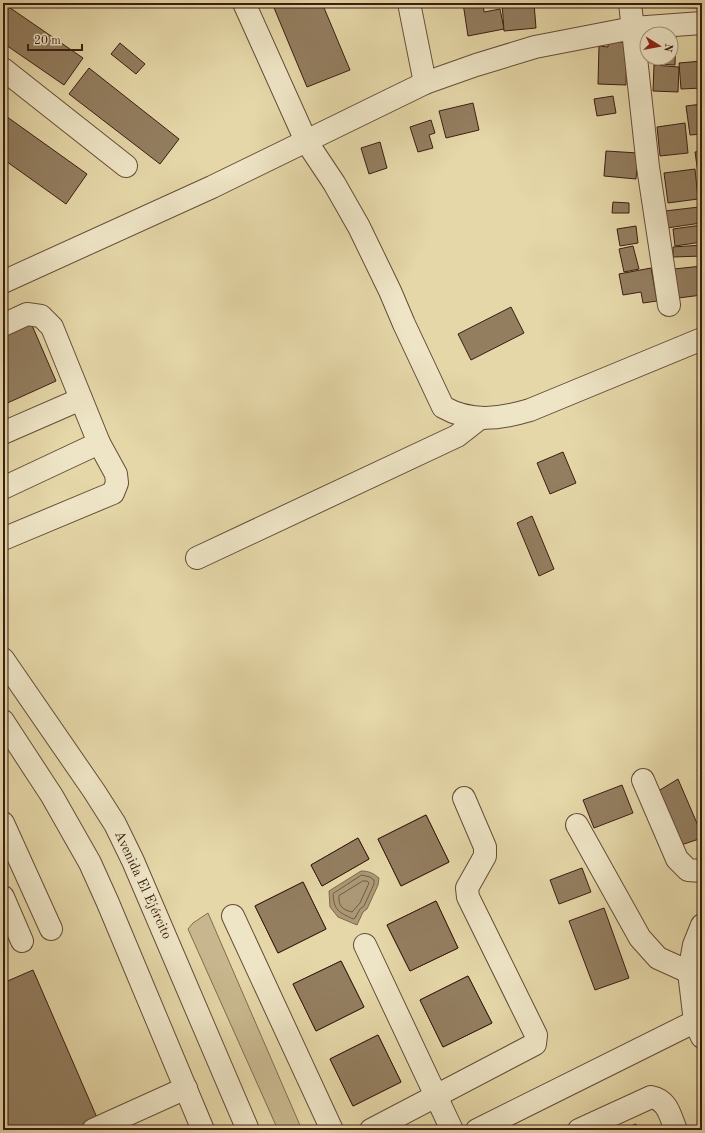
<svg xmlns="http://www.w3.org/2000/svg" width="705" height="1133" viewBox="0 0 705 1133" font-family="'Old Standard TT',serif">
<rect width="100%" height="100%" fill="#e5d7a8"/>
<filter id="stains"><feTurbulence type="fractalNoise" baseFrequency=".005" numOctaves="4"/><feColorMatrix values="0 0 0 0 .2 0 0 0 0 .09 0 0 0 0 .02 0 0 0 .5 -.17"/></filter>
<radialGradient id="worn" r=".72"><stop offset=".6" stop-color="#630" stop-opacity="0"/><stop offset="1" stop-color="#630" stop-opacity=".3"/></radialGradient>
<path fill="#c8b78e" stroke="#826a50" d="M208 913 302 1130H278L188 929 193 923Z"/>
<path fill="#ab9875" stroke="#7e674d" d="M361 871C369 871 373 873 379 878L378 885 367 909 363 912 357 925 338 917 330 907 329 891Z"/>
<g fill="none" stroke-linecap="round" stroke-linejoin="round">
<g stroke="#735a43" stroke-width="1">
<path d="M362 875 370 877 374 880V884L364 906 360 909 355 918 353 919C339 912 334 911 333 894Z"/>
<path d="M363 881H367L369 883 360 903 352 912C343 910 338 906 339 896Z"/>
</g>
</g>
<g fill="#937e60" stroke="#3b1d11">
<path d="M3 3 83 58 64 85 3 43Z"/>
<path d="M272 3H322L350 70 307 87Z"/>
<path d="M463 3H483L484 12 500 9 504 29 468 36Z"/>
<path d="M502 3H534L536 28 504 31Z"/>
<path d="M669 3H702V8L669 7Z"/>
<path d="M671 35H676L675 65 653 64V58H671Z"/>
<path d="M608 42H627L626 85 598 84 599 46 608 47Z"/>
<path d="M120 43 145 64 136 74 111 54Z"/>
<path d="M702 61V88L681 89 679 63Z"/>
<path d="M654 65 679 67 678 92 653 91Z"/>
<path d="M89 68 179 139 160 164 69 94Z"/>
<path d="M613 96 616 113 597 116 594 99Z"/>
<path d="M473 103 479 130 446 138 439 111Z"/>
<path d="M702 104V134L690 135 686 106Z"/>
<path d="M3 114 87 174 66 204 3 159Z"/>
<path d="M431 120 435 133 429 135 433 148 418 152 410 127Z"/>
<path d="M685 123 688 153 660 156 657 127Z"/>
<path d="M380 142 387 168 369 174 361 148Z"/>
<path d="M606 151 638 153 636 179 604 176Z"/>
<path d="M702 151V179L699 180 695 152Z"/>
<path d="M695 169 698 199 668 203 664 173Z"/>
<path d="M613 202 629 203V213H612Z"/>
<path d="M699 207 701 223 667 228 665 211Z"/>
<path d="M702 225V242L675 246 673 229Z"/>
<path d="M636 226 638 243 620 246 617 229Z"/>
<path d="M702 245V256L673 257V247Z"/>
<path d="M633 246 639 269 624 272 619 249Z"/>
<path d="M702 266V295L678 298 674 269Z"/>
<path d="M651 268 657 301 643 303 641 292 623 295 619 274Z"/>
<path d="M511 307 524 333 471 360 458 334Z"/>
<path d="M31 323 56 381 3 405V336Z"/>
<path d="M563 452 576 483 550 494 537 463Z"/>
<path d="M532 516 554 569 539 576 517 523Z"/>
<path d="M702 767V782L697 770Z"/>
<path d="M678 779 702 835V838L678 846 655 793Z"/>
<path d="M622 785 633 813 594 828 583 800Z"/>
<path d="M426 815 449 862 401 886 378 839Z"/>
<path d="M426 815 449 862 401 886 378 839Z"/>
<path d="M358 838 369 859 322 886 311 865Z"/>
<path d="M358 838 369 859 322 886 311 865Z"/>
<path d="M582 868 591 892 559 904 550 880Z"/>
<path d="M303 882 326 929 278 953 255 906Z"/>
<path d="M303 882 326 929 278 953 255 906Z"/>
<path d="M436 901 458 948 410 971 387 925Z"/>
<path d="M436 901 458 948 410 971 387 925Z"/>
<path d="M604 908 629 978 595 990 569 921Z"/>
<path d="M341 961 364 1007 316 1031 293 984Z"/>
<path d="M341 961 364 1007 316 1031 293 984Z"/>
<path d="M33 970 98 1120 75 1130H3V983Z"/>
<path d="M468 976 492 1023 443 1047 420 1000Z"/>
<path d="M468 976 492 1023 443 1047 420 1000Z"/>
<path d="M378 1035 401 1082 353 1106 330 1059Z"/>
<path d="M378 1035 401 1082 353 1106 330 1059Z"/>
<path d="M636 1124 638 1130H620Z"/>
</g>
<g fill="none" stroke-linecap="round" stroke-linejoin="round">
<defs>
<g id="minor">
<path d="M244 3 306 141 334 183 359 227 390 291 404 324 443 407C471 423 500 419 530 410L702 339"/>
<path d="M409 3 425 83"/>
<path d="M630 3 648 167 669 305"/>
<path d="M3 69 126 166"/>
<path d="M3 282 212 187 425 83 476 65 535 47 633 28 702 23"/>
<path d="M3 325 27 314 41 316 52 327 99 443 116 474 117 483 113 493 3 539"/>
<path d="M3 433 81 399"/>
<path d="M3 488 99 443"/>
<path d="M197 558 457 436 480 418"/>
<path d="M3 659 94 791 115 824 133 861 248 1130"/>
<path d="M3 721 52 796 90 863 108 903 203 1130"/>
<path d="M643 780 677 859 688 870 702 871"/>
<path d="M3 823 51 929"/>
<path d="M577 825 640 938 658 958 689 972"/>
<path d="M3 897 22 941"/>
<path d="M233 916 332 1130"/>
<path d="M702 925 694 945 689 972 695 1022 702 1037"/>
<path d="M365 945 452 1130"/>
<path d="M93 1130 186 1088"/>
<path d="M371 1130 535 1044 536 1035 468 897 467 888 485 856V847L464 798"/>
<path d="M477 1130 702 1018"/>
<path d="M579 1130 651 1097C668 1100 670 1116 676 1130"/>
</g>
</defs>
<use href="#minor" stroke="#664c37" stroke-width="24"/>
<use href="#minor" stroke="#eee5c6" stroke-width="22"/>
</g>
<g text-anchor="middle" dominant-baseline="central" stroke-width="4" stroke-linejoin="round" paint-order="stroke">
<g font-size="14" fill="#3b1d11" stroke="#eee5c6">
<text transform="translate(143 885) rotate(65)">Avenida El Ejército</text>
</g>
</g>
<rect width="705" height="1133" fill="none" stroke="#e5d7a8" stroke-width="16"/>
<rect x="4" y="4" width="697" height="1125" fill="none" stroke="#3b1d11" stroke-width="2"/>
<rect x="8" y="8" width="689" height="1117" fill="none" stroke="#3b1d11"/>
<g transform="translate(659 46) rotate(101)"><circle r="19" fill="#eee5c6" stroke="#a6957e"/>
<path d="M0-3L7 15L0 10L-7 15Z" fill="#8f2418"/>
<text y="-6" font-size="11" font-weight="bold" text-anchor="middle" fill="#3b1d11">N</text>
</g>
<path d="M28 44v6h54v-6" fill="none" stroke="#3b1d11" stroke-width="2"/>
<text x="34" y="44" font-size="12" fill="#3b1d11" stroke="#eee5c6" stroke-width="3" paint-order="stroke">20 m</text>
<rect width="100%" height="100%" filter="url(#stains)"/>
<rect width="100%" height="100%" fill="url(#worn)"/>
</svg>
